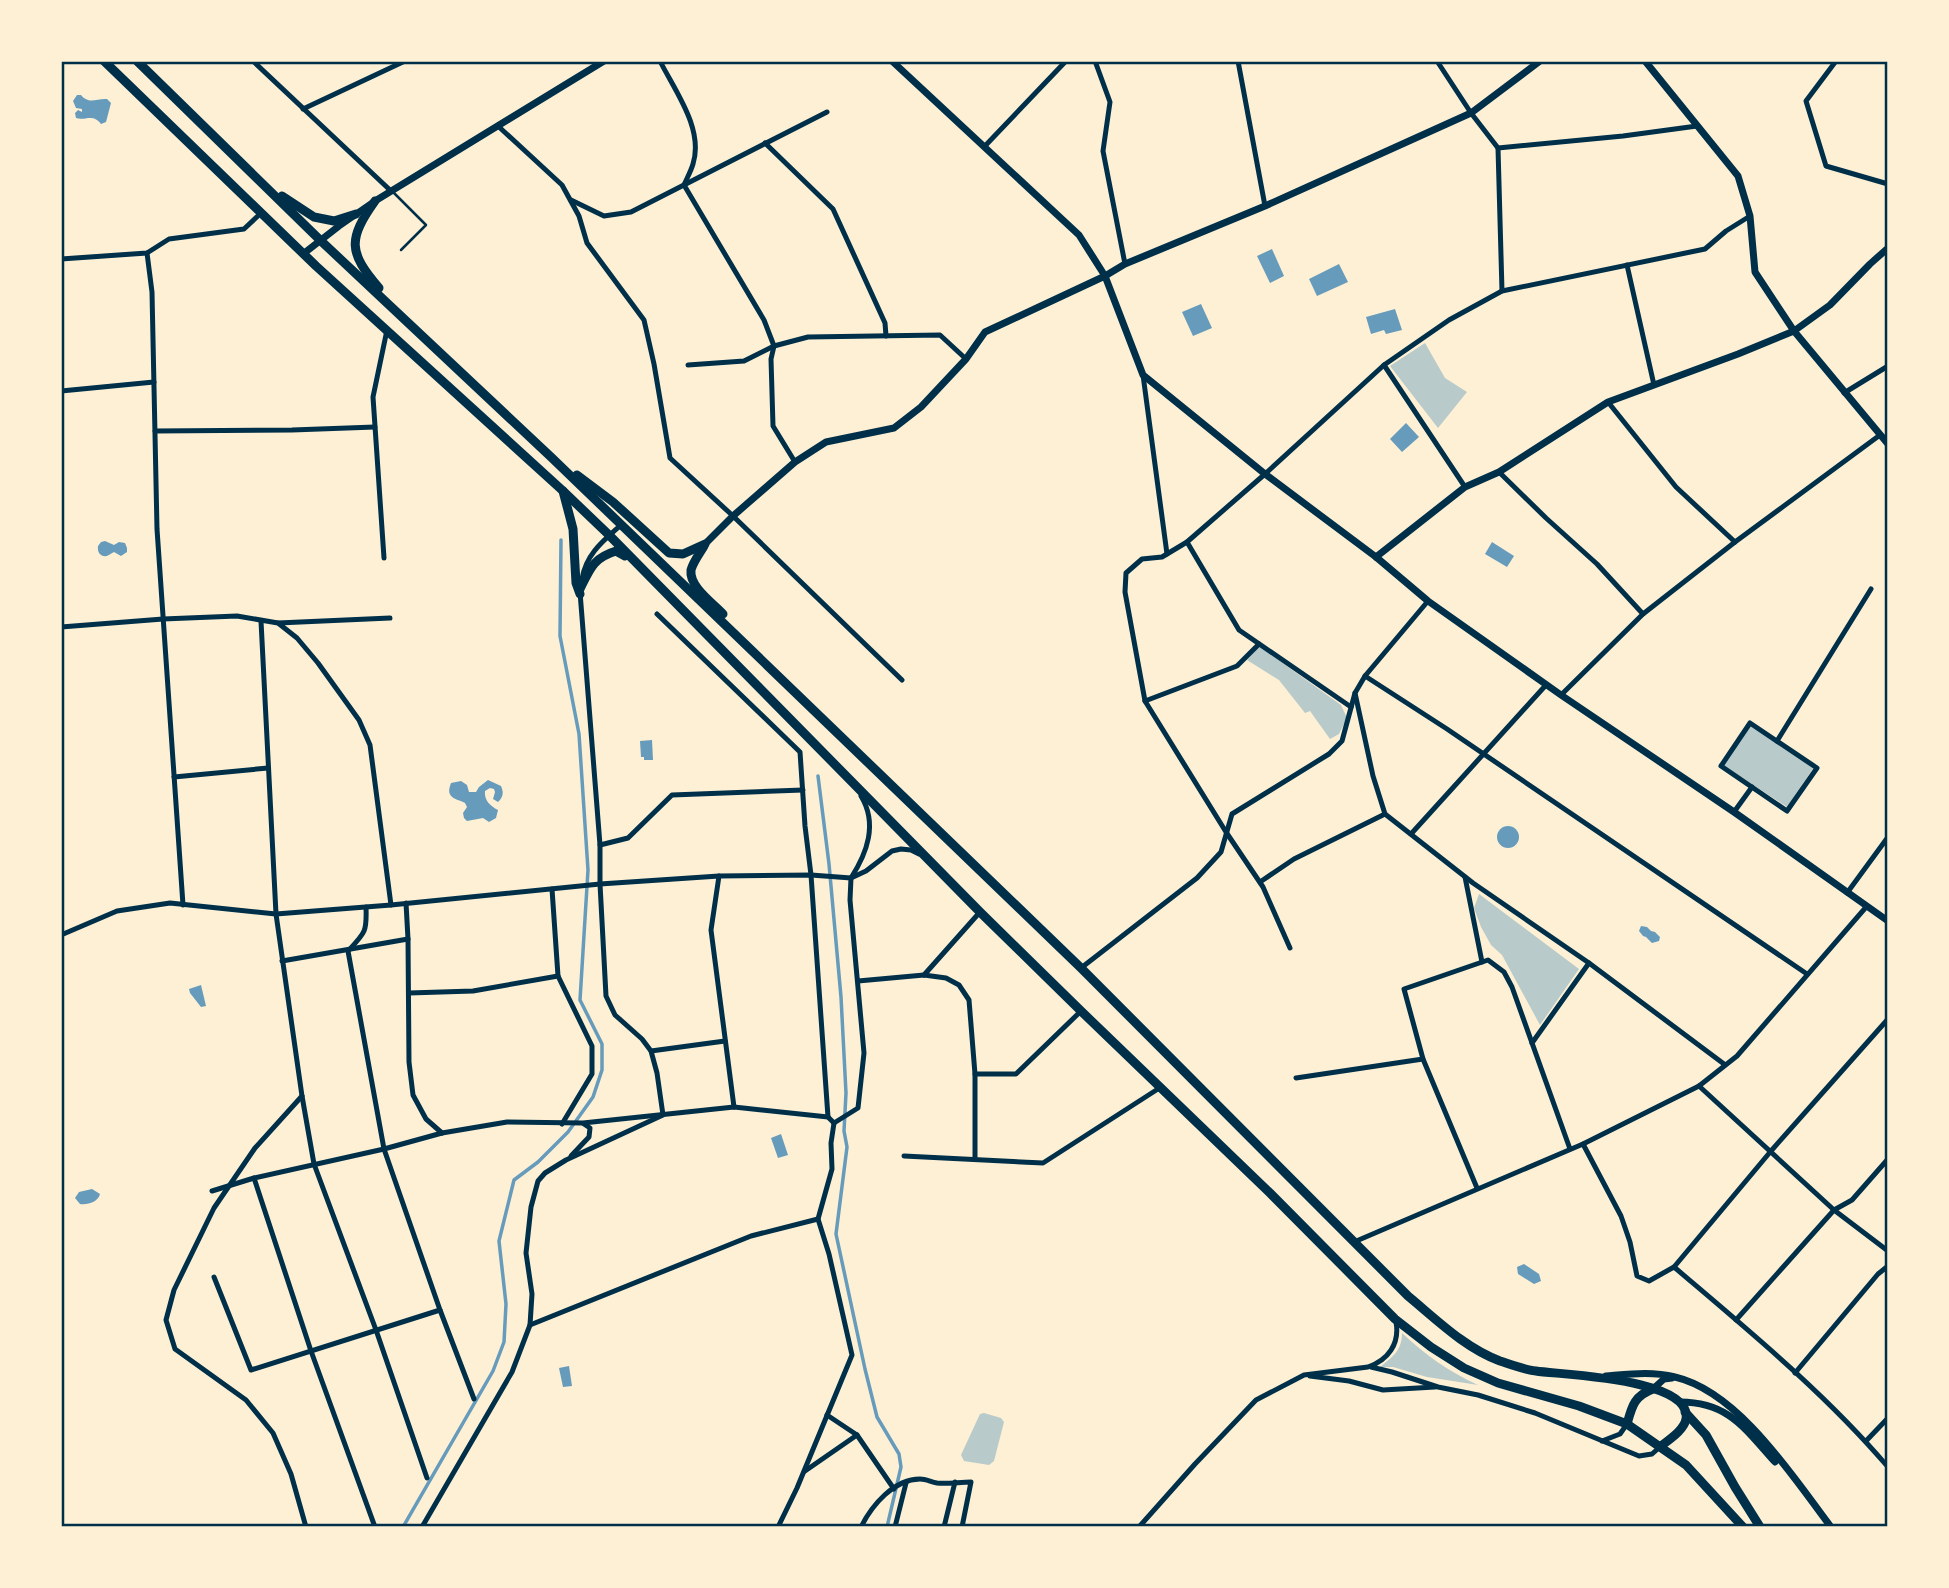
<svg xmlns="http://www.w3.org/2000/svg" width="1949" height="1588" viewBox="0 0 1949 1588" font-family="Montserrat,sans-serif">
<rect width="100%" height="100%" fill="#fdf0d5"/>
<g fill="#b9caca">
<path d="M1425 343 1445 378 1467 392 1438 428 1390 366Z"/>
<path d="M1259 646 1341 705 1347 718 1339 734 1330 739 1310 711 1305 713 1279 680 1247 660Z"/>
<path d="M1750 725 1814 767 1787 807 1723 765Z"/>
<path d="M1479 894 1579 969 1540 1025 1502 955 1491 945 1481 927 1474 908Z"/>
<path d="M1402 1333C1425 1355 1450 1372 1478 1385L1427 1377 1393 1367H1380C1393 1357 1402 1350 1402 1333Z"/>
<path d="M984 1413 1001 1418 1004 1422 994 1461 989 1465 964 1461 961 1455 980 1414Z"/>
</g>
<g fill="#669bbc">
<path d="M77 95H81C89 105 97 98 107 99L111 103 106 122 101 124C93 113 85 121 76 118L75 113 78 110 82 112V109L76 108 73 101Z"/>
<path d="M1272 249 1284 276 1270 283 1257 256Z"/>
<path d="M1339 264 1348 282 1317 296 1309 279Z"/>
<path d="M1201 304 1212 328 1193 336 1182 312Z"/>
<path d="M1395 309 1402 330 1386 334 1384 330 1371 334 1366 317Z"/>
<path d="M1406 423 1419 437 1402 452 1390 439Z"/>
<path d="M105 541 114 545 119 542 125 543 127 548V552L121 556 114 552 107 556C101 557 97 553 98 546L101 542Z"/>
<path d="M1492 542 1514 556 1507 567 1485 554Z"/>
<path d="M652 740 653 760H644V757H641L640 741Z"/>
<path d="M488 780 501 786C504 793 503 797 498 802L493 799 495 792 494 789 490 788 485 791C484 800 490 806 498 810L496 818 489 822 483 818 467 821 464 818 463 813 467 807 465 803C455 798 445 798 451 783L461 781 467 785 469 792H476L479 787Z"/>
<circle cx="1508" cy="837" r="11"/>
<path d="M1641 926 1647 927 1651 931 1655 932 1660 937 1659 941 1652 943 1646 937 1643 936 1639 931Z"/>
<path d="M201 985 206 1006 201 1007 190 993 189 989Z"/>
<path d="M781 1134 788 1155 778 1158 771 1138Z"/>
<path d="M92 1189 100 1194C98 1202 88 1205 80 1204L75 1198 79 1192Z"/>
<path d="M1524 1264 1539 1274 1541 1281 1534 1284 1518 1274 1517 1267Z"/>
<path d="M569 1366 572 1386 563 1387 559 1368Z"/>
</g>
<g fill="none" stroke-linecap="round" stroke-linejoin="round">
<g stroke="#669bbc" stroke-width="3.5">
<path d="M818 776 829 864 841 997 846 1093 844 1131 847 1147 836 1234 865 1369 877 1417 899 1454 901 1467 887 1527"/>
<path d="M403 1527 493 1371 504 1342 506 1304 499 1241 514 1180 538 1162 568 1132 593 1097 602 1070V1044L580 1000 588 870 579 734 560 636 561 540"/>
</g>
<path stroke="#003049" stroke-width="2.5" d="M394 193 426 225 401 250"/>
<g stroke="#003049" stroke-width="5">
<path d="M253 61 391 191"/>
<path d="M660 61C675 91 704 129 693 164 691 171 687 178 684 185L764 320 774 346 771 359 773 426 795 462"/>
<path d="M1095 61 1110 102 1103 151 1125 264"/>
<path d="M1238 61 1265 206"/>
<path d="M1437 61 1471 113 1498 148 1623 136 1697 126"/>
<path d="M1836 61 1806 101 1826 166 1888 184"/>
<path d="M303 109 405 61"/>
<path d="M498 126 562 185 579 216 587 243 644 320 654 364 670 458 733 516 902 680"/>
<path d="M765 143 833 209 885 323 886 336"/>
<path d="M984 147 1066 61"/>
<path d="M1498 148 1502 291"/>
<path d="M571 200 604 216 631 212 827 112"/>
<path d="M147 253 152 292 157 529 183 905"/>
<path d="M61 259 147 253 169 239 244 229 261 213"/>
<path d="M1627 265 1654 385"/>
<path d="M688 365 744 361 774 346 808 337 940 335 966 359"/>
<path d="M1384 365 1465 487"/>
<path d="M1143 375 1167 554"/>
<path d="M61 391 154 382"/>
<path d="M1844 393 1888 366"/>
<path d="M1608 402 1676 487 1735 542"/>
<path d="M155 431 292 430 375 427"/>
<path d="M1499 472 1546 518 1597 564 1643 614"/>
<path d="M1187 542 1239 630 1351 707"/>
<path d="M384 558 373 397 387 330"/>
<path d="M582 579C586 554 603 541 621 525"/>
<path d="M657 614 800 752 805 826 811 875 828 1117"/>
<path d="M261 621 276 914 302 1096 314 1164 376 1330 427 1478"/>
<path d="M278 623 390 618"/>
<path d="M61 627 163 619 237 616 278 623 297 638 318 663 359 720 370 745 391 905"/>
<path d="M1365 676 1447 729 1807 974"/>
<path d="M1355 693 1373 776 1385 814 1473 883 1589 963 1724 1064"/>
<path d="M1561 695 1643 614 1735 542 1880 435"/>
<path d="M1145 701 1237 666 1259 644"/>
<path d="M1750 723 1817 768 1787 811 1721 766Z"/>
<path d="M1777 741 1871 589"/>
<path d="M174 777 268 768"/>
<path d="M1734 812 1752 787"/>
<path d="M1411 834 1546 685"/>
<path d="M600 845 628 838 672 795 803 790"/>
<path d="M719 876 711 930 734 1107"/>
<path d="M1465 877 1482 962"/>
<path d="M851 878C867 853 878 824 861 796"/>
<path d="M1260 882 1294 859 1385 814"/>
<path d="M552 889 558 976 592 1046V1074L562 1124"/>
<path d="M1847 893 1888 837"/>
<path d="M406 903 408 939 409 1062 413 1095 426 1119 442 1133"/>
<path d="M366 907C367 932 365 933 348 951L384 1149 440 1310 474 1399"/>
<path d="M61 935 117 911 170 903 276 914 391 905 600 884 719 876 811 875 851 878 866 871 892 851 901 849 911 850 919 854"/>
<path d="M1290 948 1263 887 1226 832 1145 701 1125 592 1126 573 1142 559 1162 557 1187 542 1265 474 1384 365 1449 320 1502 291 1705 249 1726 231 1750 216"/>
<path d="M282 961 408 939"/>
<path d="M1081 968 1197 878 1221 852 1232 814 1329 754 1342 741 1355 693 1365 676 1428 601"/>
<path d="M924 975 980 912"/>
<path d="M858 981 924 975 946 978 959 985 969 1000 975 1074V1159"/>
<path d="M409 993 473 991 558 976"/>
<path d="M1532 1043 1589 963"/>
<path d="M651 1051 725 1041"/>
<path d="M975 1074H1016L1081 1011"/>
<path d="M1296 1078 1423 1059"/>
<path d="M1699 1086 1834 1210 1888 1251"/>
<path d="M302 1096 255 1148 214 1208 174 1290 166 1320 175 1349 246 1400 273 1433 291 1474 306 1527"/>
<path d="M834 1123 858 1108 864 1053 850 900 851 878"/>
<path d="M1583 1144 1621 1216 1630 1242 1637 1276 1649 1281 1674 1267 1771 1151 1888 1019"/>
<path d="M571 1156 589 1137 590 1128 584 1124"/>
<path d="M904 1156 1043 1163 1161 1087"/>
<path d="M254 1178 311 1351 375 1527"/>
<path d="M1477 1188 1423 1059 1404 989 1488 960 1504 972 1512 987 1570 1149"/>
<path d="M212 1191 254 1178 384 1149 442 1133 507 1122 583 1123 734 1107 828 1117 834 1123"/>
<path d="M1354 1242 1583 1144 1699 1086 1737 1056 1867 906"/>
<path d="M1674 1267C1748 1330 1825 1393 1888 1467"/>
<path d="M214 1277 251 1370 440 1310"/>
<path d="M1736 1320 1834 1210 1852 1200 1888 1159"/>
<path d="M530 1325 532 1294 526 1253 531 1207 538 1181 545 1173 566 1160 663 1115 657 1073 651 1051 642 1039 615 1015 606 996 600 884V845L580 592"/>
<path d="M1371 1367 1392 1372 1438 1387 1478 1395 1535 1413 1639 1456 1652 1454 1661 1446"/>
<path d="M1795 1373 1878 1274 1888 1266"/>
<path d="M1310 1376 1349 1381 1383 1390 1435 1387"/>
<path d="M827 1415 857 1435 894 1489"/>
<path d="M1602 1441 1620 1434 1627 1424"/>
<path d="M1866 1441 1888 1418"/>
<path d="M805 1471 857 1435"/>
<path d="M422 1527 512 1372 530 1325 751 1236 818 1219"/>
<path d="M778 1527 797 1488 852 1355 829 1254 818 1219 832 1169 831 1143 834 1123"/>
<path d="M861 1527C872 1505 894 1479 920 1479 926 1479 931 1482 937 1483 948 1484 960 1482 971 1482L962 1527"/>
<path d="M895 1527 906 1483"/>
<path d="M944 1527 955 1482"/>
<path d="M1139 1527 1195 1464 1256 1400 1304 1375 1368 1367C1388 1360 1400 1344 1396 1322"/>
</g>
<g stroke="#003049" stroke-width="7">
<path d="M892 61 1079 235 1105 276 1143 375 1265 474 1376 557 1428 601 1561 695 1734 812 1888 921"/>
<path d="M1645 61 1738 176 1750 216 1755 272 1794 331 1888 444"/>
<path d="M303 254 339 226 375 201 604 61"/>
<path d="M705 544 733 516 795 462 826 442 894 428 921 407 966 359 985 332 1105 276 1125 264 1265 206 1471 113 1540 61"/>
<path d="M1376 557 1465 487 1499 472 1608 402 1738 354 1794 331 1830 305 1870 264 1888 248"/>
<path d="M1606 1376C1630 1374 1652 1371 1675 1377 1739 1392 1793 1477 1831 1527"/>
<path d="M1654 1388 1664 1379 1672 1378"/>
<path d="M1680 1402C1729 1402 1745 1429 1775 1462"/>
</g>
<g stroke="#003049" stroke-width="9">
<path d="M104 61 316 266 562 490 609 535 980 912 1081 1011 1270 1193 1395 1319 1431 1347 1464 1368 1498 1383 1579 1406 1627 1424 1686 1465 1743 1527"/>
<path d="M137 61 320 240 551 457 1081 968 1408 1296C1437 1320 1465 1348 1500 1361 1512 1365 1525 1370 1536 1371 1562 1375 1693 1378 1686 1419 1684 1430 1670 1439 1661 1446"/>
<path d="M282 196 314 217 334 221 356 214"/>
<path d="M375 201C348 239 348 252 379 288"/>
<path d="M577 475 613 502 669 553 683 554 705 544"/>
<path d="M563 491 573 529 576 583 580 594"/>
<path d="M704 546C700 553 693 562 691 570 689 587 713 603 723 614"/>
<path d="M580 589C590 569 593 558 616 551L625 556"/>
<path d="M1685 1412 1706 1435 1735 1487 1760 1527"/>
<path d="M1627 1424C1632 1406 1634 1396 1653 1389"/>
</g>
</g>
<rect width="1949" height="1588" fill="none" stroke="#fdf0d5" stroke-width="126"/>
<rect x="63" y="63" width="1823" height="1462" fill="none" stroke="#003049" stroke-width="2.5"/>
</svg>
